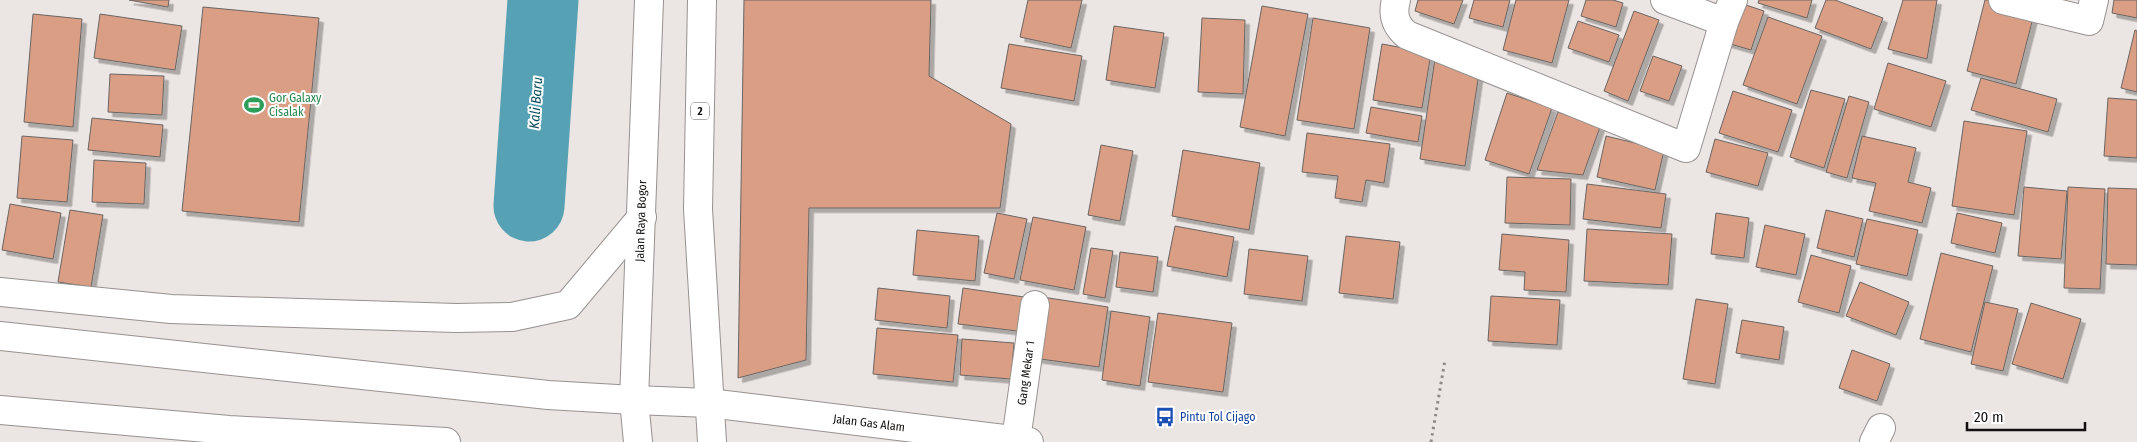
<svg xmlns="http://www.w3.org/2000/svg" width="2137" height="442" viewBox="0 0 2137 442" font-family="'Fira Sans Condensed',sans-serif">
<defs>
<filter id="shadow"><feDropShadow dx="4.5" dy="4.5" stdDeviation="0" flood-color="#0004"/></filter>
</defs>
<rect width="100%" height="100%" fill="#ebe5e3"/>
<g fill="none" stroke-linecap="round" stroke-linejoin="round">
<path stroke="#56a2b4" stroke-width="71" d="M529 206 543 0"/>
</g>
<g fill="#da9e85" stroke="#6a6563" filter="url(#shadow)">
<path d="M129 0H169L168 7Z"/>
<path d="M744 0H931L929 76 1011 124 1000 208H809L806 360 738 378Z"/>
<path d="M1028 0H1082L1071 48 1020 37Z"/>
<path d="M1418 0H1463L1454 24 1415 11Z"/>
<path d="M1474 0H1510L1503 27 1469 18Z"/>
<path d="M1516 0H1569L1552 63 1503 50Z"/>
<path d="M1586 0H1613L1623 3 1616 27 1581 16Z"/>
<path d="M1759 0H1812L1807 18 1758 3Z"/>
<path d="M1826 0H1835L1883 18 1871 49 1815 28Z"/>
<path d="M1903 0H1937L1927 59 1888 49Z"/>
<path d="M1985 0H1998L2035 10 2016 84 1967 71Z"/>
<path d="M2114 0H2137V18L2112 13Z"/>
<path d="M1740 3 1764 11 1751 50 1727 43Z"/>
<path d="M1262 6 1308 14 1285 136 1240 127Z"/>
<path d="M203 7 319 18 299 222 182 211Z"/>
<path d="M1634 11 1659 20 1628 101 1604 91Z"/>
<path d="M33 14 82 19 73 127 24 122Z"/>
<path d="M100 14 182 26 175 70 94 58Z"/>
<path d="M1768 17 1822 36 1797 104 1743 85Z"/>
<path d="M1202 18 1245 20 1243 94 1198 92Z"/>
<path d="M1313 18 1370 28 1354 129 1297 120Z"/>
<path d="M1578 21 1619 35 1609 62 1568 48Z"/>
<path d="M1114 26 1164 33 1155 88 1106 80Z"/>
<path d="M2135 30 2137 31V92L2121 88Z"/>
<path d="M1009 44 1082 56 1074 101 1001 88Z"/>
<path d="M1382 44 1431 53 1422 108 1373 100Z"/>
<path d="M1653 56 1682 66 1669 101 1640 91Z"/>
<path d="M1435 59 1480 66 1465 166 1420 159Z"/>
<path d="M1888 63 1946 81 1931 127 1874 109Z"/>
<path d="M110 74 164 76 162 115 108 112Z"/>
<path d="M1981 78 2057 99 2048 132 1971 110Z"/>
<path d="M1811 90 1845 99 1824 168 1790 157Z"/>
<path d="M1733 91 1792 110 1778 152 1719 133Z"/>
<path d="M1507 93 1552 108 1529 174 1485 160Z"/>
<path d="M1849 96 1869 102 1847 178 1826 172Z"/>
<path d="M2108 98 2137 100V158L2104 156Z"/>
<path d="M1371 107 1422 116 1418 142 1366 133Z"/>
<path d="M1558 112 1600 127 1583 175 1537 170Z"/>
<path d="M92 118 163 125 160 157 88 150Z"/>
<path d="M1964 121 2027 131 2014 215 1952 206Z"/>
<path d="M1307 133 1390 144 1384 183 1366 180 1362 202 1335 198 1338 176 1302 172Z"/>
<path d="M22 136 73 140 67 202 17 198Z"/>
<path d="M1606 136 1664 150 1655 190 1597 177Z"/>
<path d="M1862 136 1916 148 1908 182 1931 188 1922 223 1869 211 1876 183 1852 178Z"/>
<path d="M1715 139 1768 153 1758 186 1706 172Z"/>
<path d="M1101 145 1133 151 1120 221 1088 215Z"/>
<path d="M1183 150 1260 163 1249 230 1172 216Z"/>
<path d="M94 160 146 163 144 204 92 202Z"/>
<path d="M1507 177 1571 179 1570 225 1505 223Z"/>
<path d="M1587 184 1666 194 1661 228 1583 219Z"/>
<path d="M2024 187 2067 191 2061 259 2018 256Z"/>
<path d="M2068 187 2105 189 2100 289 2064 288Z"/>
<path d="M2108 188 2137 189V265L2106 264Z"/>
<path d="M10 204 61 213 53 259 2 250Z"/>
<path d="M70 210 103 215 91 287 58 282Z"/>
<path d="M1826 210 1863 219 1854 257 1817 248Z"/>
<path d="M997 213 1027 219 1014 279 984 273Z"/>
<path d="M1716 213 1749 218 1744 258 1711 254Z"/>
<path d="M1957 213 2002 223 1995 253 1951 243Z"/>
<path d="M1033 217 1086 227 1074 290 1020 280Z"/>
<path d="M1867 219 1918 230 1907 276 1856 264Z"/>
<path d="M1765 225 1805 234 1796 275 1756 267Z"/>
<path d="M1175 226 1234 237 1227 277 1167 266Z"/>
<path d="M1587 229 1672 234 1668 285 1584 281Z"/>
<path d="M917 230 979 236 975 281 913 275Z"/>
<path d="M1502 234 1569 240 1566 292 1524 290 1525 272 1499 270Z"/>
<path d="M1346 236 1400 242 1393 299 1339 293Z"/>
<path d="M1091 248 1113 251 1105 298 1083 294Z"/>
<path d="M1249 249 1308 256 1302 301 1244 294Z"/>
<path d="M1120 252 1158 257 1153 292 1116 287Z"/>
<path d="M1941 253 1993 266 1971 352 1920 339Z"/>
<path d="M1811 255 1851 266 1839 313 1798 302Z"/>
<path d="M1860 282 1909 302 1896 335 1846 316Z"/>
<path d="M878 288 950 296 947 328 875 320Z"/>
<path d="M963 288 1031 298 1026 332 958 324Z"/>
<path d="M1491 296 1560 300 1557 345 1488 341Z"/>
<path d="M1042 297 1108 307 1099 367 1033 358Z"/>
<path d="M1696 299 1728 304 1715 384 1683 379Z"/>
<path d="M1985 302 2018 309 2003 371 1971 364Z"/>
<path d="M2031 303 2081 319 2063 379 2012 364Z"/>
<path d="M1111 311 1150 317 1140 386 1102 380Z"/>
<path d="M1158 313 1232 323 1223 392 1148 382Z"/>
<path d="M1742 320 1784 327 1779 360 1736 353Z"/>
<path d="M877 328 958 335 953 382 873 374Z"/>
<path d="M962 339 1014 343 1011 379 960 375Z"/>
<path d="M1852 350 1890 364 1877 401 1839 388Z"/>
</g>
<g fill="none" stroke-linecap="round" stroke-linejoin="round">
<defs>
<g id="minor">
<path d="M1396 0C1392 15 1395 25 1407 35L1686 148 1724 22 1733 0"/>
<path d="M1665 0 1724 22"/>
<path d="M2003 0 2089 21 2094 0"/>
<path d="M0 292 171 309 456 318 512 317 568 305 642 217"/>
<path d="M1016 440 1035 305"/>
<path d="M1874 442 1881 428"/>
</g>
<path id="secondary" d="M709 403 1029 442"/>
<g id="trunk">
<path d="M702 0 698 209 712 442"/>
<path d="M634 400 709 403"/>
<path d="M638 442 634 400 649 0"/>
</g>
<g id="motorway">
<path d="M0 336 548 395 634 400"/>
<path d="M0 410 229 430 446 442"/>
</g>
</defs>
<use href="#minor" stroke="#97928f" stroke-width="30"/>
<use href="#secondary" stroke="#97928f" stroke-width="30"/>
<use href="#trunk" stroke="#97928f" stroke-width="30"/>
<use href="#motorway" stroke="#97928f" stroke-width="30"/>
<path stroke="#908b8a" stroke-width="3" stroke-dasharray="2.5 4" stroke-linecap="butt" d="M1431 442 1445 360"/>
<use href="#minor" stroke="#fff" stroke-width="28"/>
<use href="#secondary" stroke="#fff" stroke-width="28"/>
<use href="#trunk" stroke="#fff" stroke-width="28"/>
<use href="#motorway" stroke="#fff" stroke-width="28"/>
</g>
<defs>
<symbol id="stadium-bare" viewBox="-9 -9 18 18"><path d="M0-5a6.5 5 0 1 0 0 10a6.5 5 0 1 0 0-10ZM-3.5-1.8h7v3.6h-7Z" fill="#2e9e5b" stroke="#fff" stroke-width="2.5" paint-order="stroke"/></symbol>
<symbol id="bus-bare" viewBox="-9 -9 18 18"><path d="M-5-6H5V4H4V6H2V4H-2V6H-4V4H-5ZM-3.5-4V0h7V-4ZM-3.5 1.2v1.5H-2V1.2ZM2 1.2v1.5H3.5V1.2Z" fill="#1a4fb4" stroke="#fff" stroke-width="2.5" paint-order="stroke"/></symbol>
</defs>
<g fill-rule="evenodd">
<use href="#stadium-bare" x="240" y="91" width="28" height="28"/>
<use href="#bus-bare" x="1151" y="403" width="28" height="28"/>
</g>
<g text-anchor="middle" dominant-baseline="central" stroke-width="4" stroke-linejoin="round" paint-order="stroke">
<rect fill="#fff" stroke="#5a5858" stroke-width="1" x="691" y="102.5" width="18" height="17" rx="4"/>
<g font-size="11" font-weight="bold" fill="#131110">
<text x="700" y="111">2</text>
</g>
<g font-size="12" fill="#27864d" stroke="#fff" text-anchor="start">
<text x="269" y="98">Gor Galaxy<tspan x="269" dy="14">Cisalak</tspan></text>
</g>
<g font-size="12" fill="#131110" stroke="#fff">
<text transform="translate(641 221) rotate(-88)">Jalan Raya Bogor</text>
<text transform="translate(1026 373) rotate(-82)">Gang Mekar 1</text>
<text transform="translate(869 423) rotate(7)">Jalan Gas Alam</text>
</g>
<g font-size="12" fill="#164399" stroke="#fff" text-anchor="start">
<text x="1180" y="417">Pintu Tol Cijago</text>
</g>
<g font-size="14" font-style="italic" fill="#034b58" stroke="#fff">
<text transform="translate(536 103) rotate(-86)">Kali Baru</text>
</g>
</g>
<path d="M1967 422v8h118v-8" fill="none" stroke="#131110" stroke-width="2.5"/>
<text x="1974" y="422" font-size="15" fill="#131110" stroke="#ffffff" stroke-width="4" paint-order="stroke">20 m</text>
</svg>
